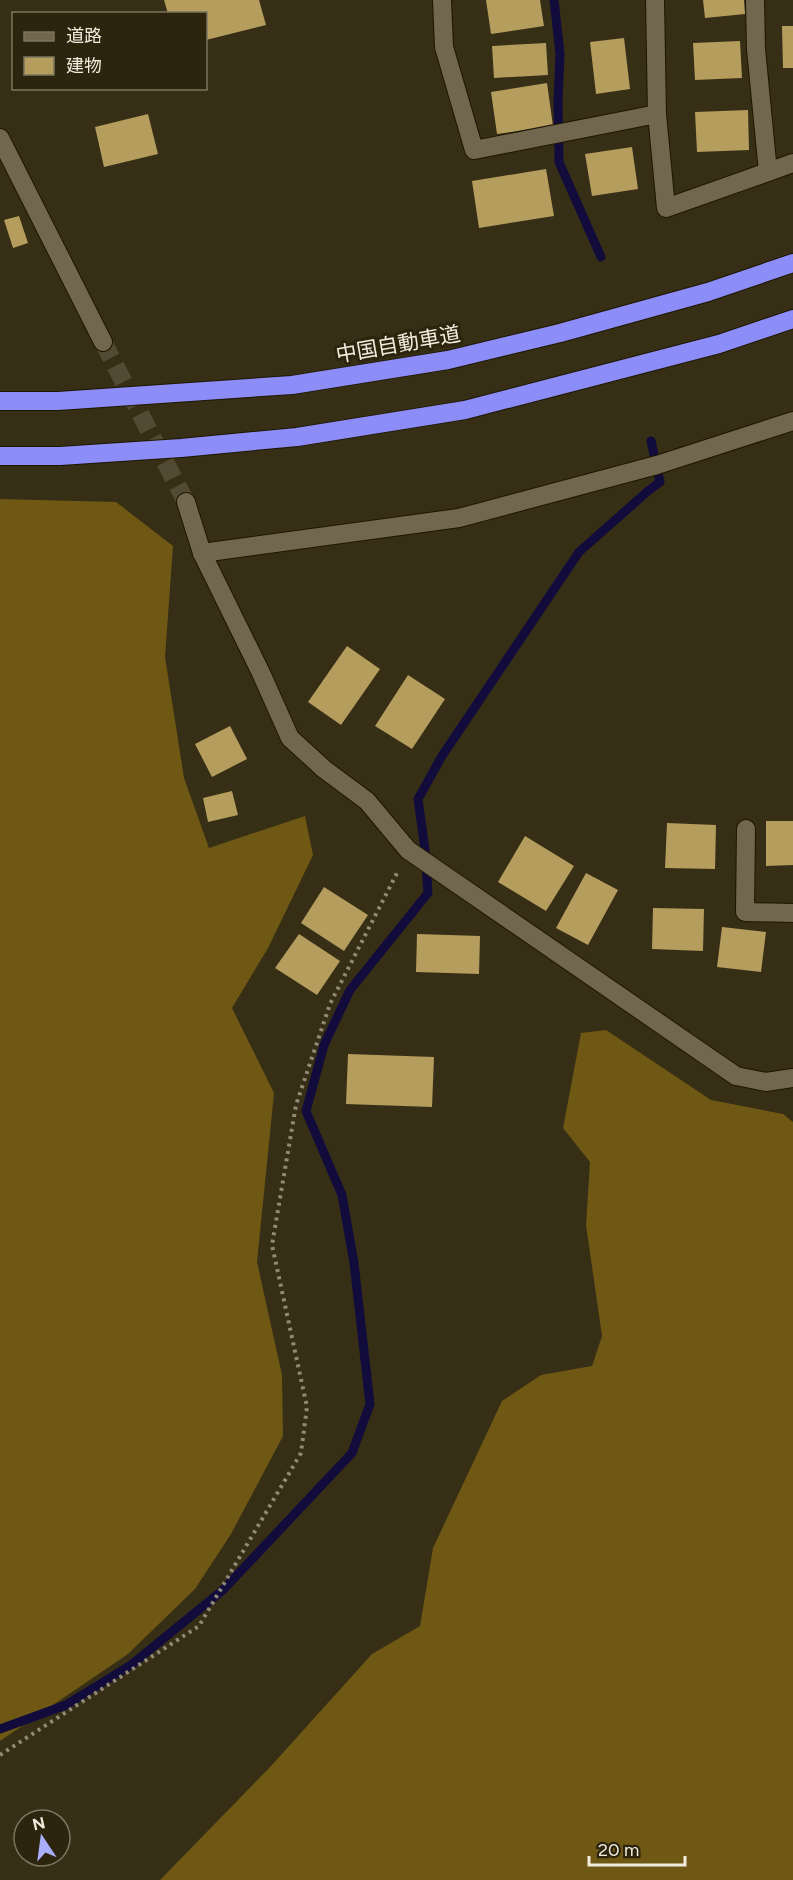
<svg xmlns="http://www.w3.org/2000/svg" width="793" height="1880" viewBox="0 0 793 1880" font-family="Figtree,'Noto Sans JP',sans-serif">
<rect width="100%" height="100%" fill="#372e16"/>
<g fill="#6e5814">
<path d="M0 499 116 502 173 546 165 657 184 778 209 848 305 816 313 855 268 948 232 1008 274 1093 257 1262 282 1375 283 1436 231 1534 195 1589 128 1654 0 1741Z"/>
<path d="M606 1030 711 1100 783 1114 793 1122V1880H160L271 1766 372 1654 420 1626 433 1548 502 1401 541 1375 592 1366 602 1336 586 1225 590 1162 563 1128 581 1033Z"/>
</g>
<g fill="none" stroke-linecap="round" stroke-linejoin="round">
<g stroke="#120c3c" stroke-width="9">
<path d="M554 0 560 54 558 100 559 162 601 257"/>
<path d="M0 1729 66 1705 131 1665 223 1590 352 1453 370 1404 354 1263 342 1195 306 1111 324 1045 350 990 428 893 425 850 418 799 442 756 579 552 648 491 660 482 651 441"/>
</g>
</g>
<g fill="#b49d5d">
<path d="M164 0H259L266 25 206 40V14H168Z"/>
<path d="M486 0H540L544 26 491 34Z"/>
<path d="M703 0H744L745 14 705 18Z"/>
<path d="M782 26H793V68H783Z"/>
<path d="M624 38 630 89 596 94 590 42Z"/>
<path d="M740 41 742 78 695 80 693 43Z"/>
<path d="M546 43 548 75 494 78 492 46Z"/>
<path d="M547 83 553 126 497 134 491 92Z"/>
<path d="M748 110 749 150 697 152 695 112Z"/>
<path d="M148 114 158 154 104 167 95 127Z"/>
<path d="M632 147 638 189 592 196 585 154Z"/>
<path d="M546 169 554 216 479 228 472 181Z"/>
<path d="M19 216 28 243 13 248 4 220Z"/>
<path d="M347 646 380 669 341 725 308 702Z"/>
<path d="M408 675 445 699 412 749 375 726Z"/>
<path d="M230 726 247 759 212 777 195 744Z"/>
<path d="M232 791 238 815 208 822 203 798Z"/>
<path d="M766 821H793V865L766 866Z"/>
<path d="M667 823 716 825 715 869 665 868Z"/>
<path d="M525 836 574 866 546 911 498 882Z"/>
<path d="M586 873 618 890 588 945 556 928Z"/>
<path d="M324 887 368 915 344 951 301 923Z"/>
<path d="M653 908 704 909 703 951 652 949Z"/>
<path d="M722 927 766 932 761 972 717 967Z"/>
<path d="M299 934 340 961 317 995 275 968Z"/>
<path d="M417 934 480 936 479 974 416 972Z"/>
<path d="M348 1054 434 1057 432 1107 346 1104Z"/>
</g>
<g fill="none" stroke-linecap="round" stroke-linejoin="round">
<path stroke="#534a34" stroke-width="18" stroke-dasharray="18 9" stroke-linecap="butt" d="M103 342 186 502"/>
<defs>
<g id="street">
<path d="M442 0 444 47 474 150 657 114 655 0"/>
<path d="M755 0 756 49 768 172 793 163"/>
<path d="M657 114 666 208 768 172"/>
<path d="M0 138 103 342"/>
<path d="M186 502 202 553 261 673 290 738 324 769 367 801 408 850 736 1076 766 1082 793 1078"/>
<path d="M202 553 459 518 657 465 793 421"/>
<path d="M746 829 745 912 793 913"/>
</g>
<g id="highway">
<path d="M0 401H58L292 385 448 360 560 333 708 292 793 263"/>
<path d="M0 456H60L181 448 297 437 465 410 719 344 793 319"/>
</g>
</defs>
<use href="#street" stroke="#1e1601" stroke-width="20"/>
<use href="#highway" stroke="#1e1601" stroke-width="20"/>
<path stroke="#928a77" stroke-width="4" stroke-dasharray="3 4.5" stroke-linecap="butt" d="M0 1755 199 1626 301 1453 307 1407 272 1245 296 1105 330 1004 397 873"/>
<use href="#street" stroke="#71674e" stroke-width="18"/>
<use href="#highway" stroke="#8c8df8" stroke-width="18"/>
</g>
<g text-anchor="middle" dominant-baseline="central" stroke-width="6" stroke-linejoin="round" paint-order="stroke">
<g font-size="21" fill="#f2ecde" stroke="#2c240c">
<text transform="translate(398 344) rotate(-10)">中国自動車道</text>
</g>
</g>
<rect x="12" y="12" width="195" height="78" fill="#2c240c" stroke="#7b7460" stroke-width="1.5"/>
<rect x="24" y="32" width="30" height="9" fill="#71674e" stroke="#7b7460" stroke-width="1.5"/>
<text x="66" y="42" font-size="18" fill="#f2ecde">道路</text>
<rect x="24" y="57" width="30" height="18" fill="#b49d5d" stroke="#7b7460" stroke-width="1.5"/>
<text x="66" y="72" font-size="18" fill="#f2ecde">建物</text>
<g transform="translate(42 1838) rotate(347)"><circle r="28" fill="#2c240c" stroke="#7b7460" stroke-width="1.5"/>
<path d="M0-4.5L10 22L0 15L-10 22Z" fill="#abaffb"/>
<text y="-9" font-size="16" font-weight="bold" text-anchor="middle" fill="#f2ecde">N</text>
</g>
<path d="M589 1856v9h96v-9" fill="none" stroke="#f2ecde" stroke-width="3"/>
<text x="598" y="1856" font-size="18" fill="#f2ecde" stroke="#2c240c" stroke-width="4.5" paint-order="stroke">20 m</text>
</svg>
